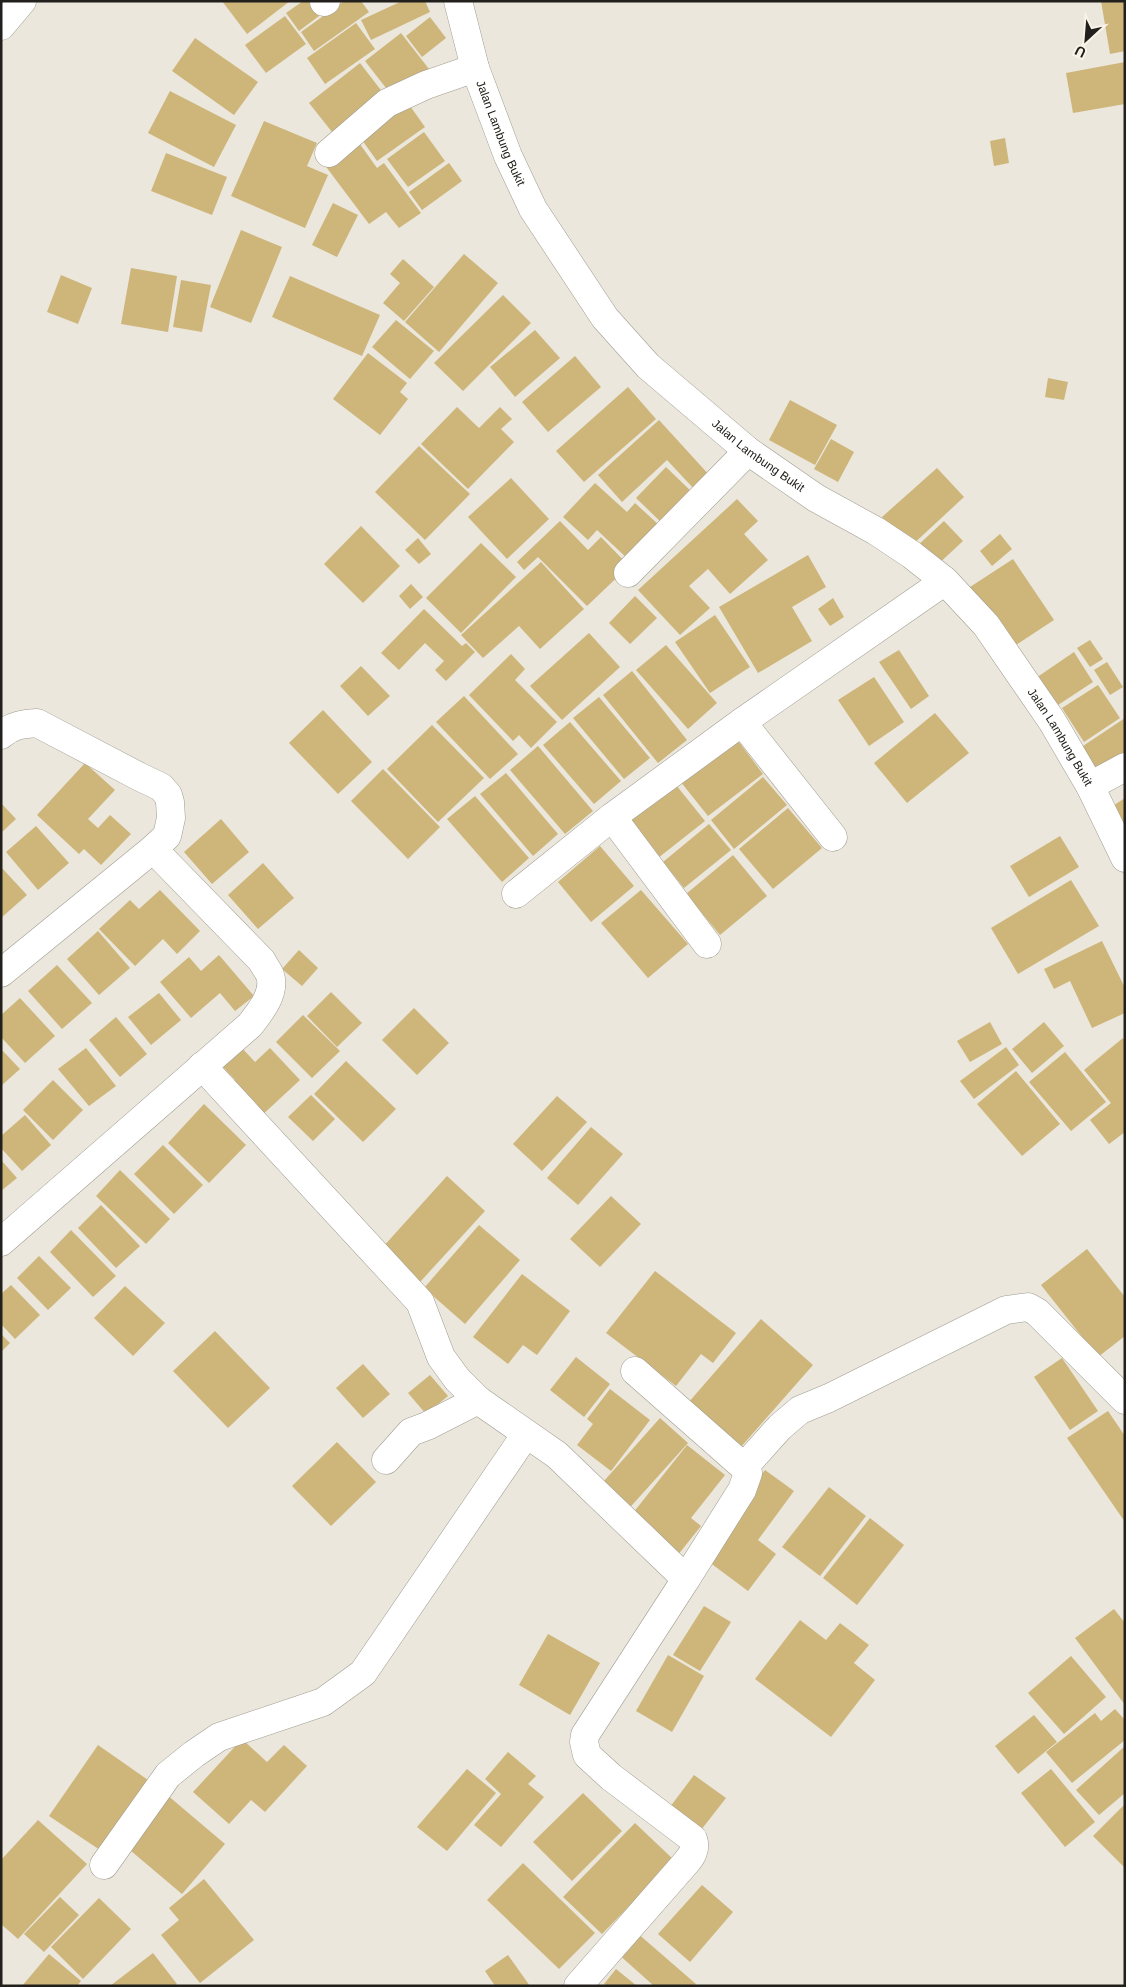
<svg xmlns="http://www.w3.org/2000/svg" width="1126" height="1987" viewBox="0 0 1126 1987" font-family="Helvetica,sans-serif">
<rect width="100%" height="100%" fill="#ebe7dc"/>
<g fill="#ceb67a">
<path d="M222 1H290L247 34Z"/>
<path d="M303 1H308L319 16 299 31 286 13Z"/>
<path d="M344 1H361L369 12 314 51 301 32Z"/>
<path d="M402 1H425L430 12 371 40 361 20Z"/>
<path d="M1101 1H1125V51L1110 54Z"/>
<path d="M285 16 306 44 266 73 245 45Z"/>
<path d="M430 17 446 38 422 57 406 36Z"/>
<path d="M356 23 375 49 325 84 307 58Z"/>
<path d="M401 33 429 69 393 97 365 61Z"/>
<path d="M195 38 258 82 234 115 172 71Z"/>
<path d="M1125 62V104L1073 113 1066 73Z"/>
<path d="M360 63 387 98 336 137 309 103Z"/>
<path d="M170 91 236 125 214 167 148 133Z"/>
<path d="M405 99 425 127 377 161 357 133Z"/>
<path d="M264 121 317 143 307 166 328 175 305 228 231 196Z"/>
<path d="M424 132 445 161 408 187 387 159Z"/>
<path d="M1005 138 1009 163 994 166 990 141Z"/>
<path d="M357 140 377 168 384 163 421 213 399 228 386 212 369 224 324 164Z"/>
<path d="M166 153 227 177 212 215 151 191Z"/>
<path d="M449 163 462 181 422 210 409 192Z"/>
<path d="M333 203 358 215 337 257 312 245Z"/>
<path d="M241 230 282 247 251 323 210 307Z"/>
<path d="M464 254 498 283 439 352 405 322Z"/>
<path d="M403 259 434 287 404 321 383 303 400 283 390 274Z"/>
<path d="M131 268 177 276 168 332 121 324Z"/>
<path d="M61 275 92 288 78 324 47 312Z"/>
<path d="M290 276 380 315 362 356 272 317Z"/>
<path d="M181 280 211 285 202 332 173 327Z"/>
<path d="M503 295 531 323 463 391 434 363Z"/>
<path d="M396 320 434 351 410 379 372 347Z"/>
<path d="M535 330 560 358 515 397 490 367Z"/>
<path d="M368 353 407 383 400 392 408 399 380 435 333 399Z"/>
<path d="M575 356 601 387 548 432 522 402Z"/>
<path d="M1048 378 1068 382 1064 400 1045 397Z"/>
<path d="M628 387 656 419 584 482 556 451Z"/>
<path d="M790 400 837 425 815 465 769 440Z"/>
<path d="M457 407 479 428 500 407 512 419 501 429 514 442 468 489 421 444Z"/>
<path d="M659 420 711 477 696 491 667 460 622 502 598 475Z"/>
<path d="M831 439 854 452 838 482 814 469Z"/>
<path d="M419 446 470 494 425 540 375 492Z"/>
<path d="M666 467 696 496 666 527 636 498Z"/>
<path d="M937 468 964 497 910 547 882 517Z"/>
<path d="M511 478 549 519 507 559 468 517Z"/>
<path d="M595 483 627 512 635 503 660 526 629 560 597 530 588 540 563 517Z"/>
<path d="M737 499 758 521 744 534 768 560 730 594 708 569 689 586 710 608 680 635 638 590Z"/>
<path d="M560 521 588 550 601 537 629 566 587 606 538 557 524 570 517 562Z"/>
<path d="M944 521 963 541 934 568 915 548Z"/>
<path d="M361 526 400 566 363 603 324 564Z"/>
<path d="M1000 534 1012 549 992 566 980 551Z"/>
<path d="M418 538 431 554 419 564 405 550Z"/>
<path d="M481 543 516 577 461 633 426 598Z"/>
<path d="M808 555 826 587 792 607 812 641 758 673 719 607Z"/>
<path d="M1013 559 1054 620 1010 649 970 587Z"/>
<path d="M541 562 584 609 540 649 519 626 483 658 461 635Z"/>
<path d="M411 584 423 597 410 609 399 596Z"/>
<path d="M635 596 657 618 630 644 609 623Z"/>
<path d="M833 598 844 617 830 626 818 609Z"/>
<path d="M424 609 462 646 466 643 475 652 446 681 435 670 444 661 425 643 399 670 381 653Z"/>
<path d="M715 615 750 667 710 693 675 642Z"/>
<path d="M589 633 620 667 562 720 530 686Z"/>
<path d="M1090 640 1103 659 1090 667 1077 648Z"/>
<path d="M666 645 717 703 688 729 636 670Z"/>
<path d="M899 650 929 696 911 709 879 662Z"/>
<path d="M1074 652 1093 682 1052 709 1033 680Z"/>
<path d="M511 654 525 669 515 680 557 722 531 748 519 735 513 741 469 695Z"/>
<path d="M1107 662 1123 687 1110 695 1094 670Z"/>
<path d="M361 666 390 696 368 716 340 686Z"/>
<path d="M632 671 687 740 658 763 603 695Z"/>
<path d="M874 677 904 722 869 746 838 700Z"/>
<path d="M1098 685 1120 718 1084 742 1062 708Z"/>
<path d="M464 696 518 754 490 779 436 722Z"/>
<path d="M599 697 650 758 624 779 573 718Z"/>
<path d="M323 710 372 762 338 794 289 743Z"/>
<path d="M935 713 969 753 907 803 874 763Z"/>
<path d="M1125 718V762L1100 778 1080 748Z"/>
<path d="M570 722 621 781 594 804 543 745Z"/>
<path d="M432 725 484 778 438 822 387 769Z"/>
<path d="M736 738 763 774 708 816 680 781Z"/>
<path d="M538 746 593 811 565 834 510 770Z"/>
<path d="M85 763 115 790 88 819 98 828 110 815 131 834 101 865 84 849 79 854 37 815Z"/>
<path d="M383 769 440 827 408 859 351 801Z"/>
<path d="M506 773 558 834 533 856 480 794Z"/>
<path d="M763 777 787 805 734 849 711 820Z"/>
<path d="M672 780 705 821 658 858 626 817Z"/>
<path d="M475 796 529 858 502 882 447 819Z"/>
<path d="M1125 798V832L1108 809Z"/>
<path d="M1 803 16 819 1 833Z"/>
<path d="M788 808 822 848 773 889 739 849Z"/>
<path d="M221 819 249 852 212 884 184 852Z"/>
<path d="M709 824 731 850 684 888 663 862Z"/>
<path d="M36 826 69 863 38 890 6 852Z"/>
<path d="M1060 836 1079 867 1029 897 1010 866Z"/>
<path d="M600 846 634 886 591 922 558 882Z"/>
<path d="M733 855 767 896 720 935 686 894Z"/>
<path d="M263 863 294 898 258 929 228 895Z"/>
<path d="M1 867 27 895 1 918Z"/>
<path d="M1071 880 1099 926 1018 974 991 928Z"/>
<path d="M160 890 200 931 177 954 163 939 135 966 99 929 130 900 139 909Z"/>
<path d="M641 890 688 944 648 978 601 923Z"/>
<path d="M98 931 130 968 99 995 67 959Z"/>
<path d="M1102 941 1125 988V1013L1092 1028 1070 981 1054 989 1044 969Z"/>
<path d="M299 950 318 968 302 986 282 969Z"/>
<path d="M219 955 254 996 235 1011 220 993 191 1018 160 982 189 957 201 971Z"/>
<path d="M57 965 92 1003 62 1029 28 991Z"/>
<path d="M331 992 362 1023 337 1047 307 1016Z"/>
<path d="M159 993 181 1020 151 1045 128 1017Z"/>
<path d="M20 998 55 1036 25 1063 1 1037V1015Z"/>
<path d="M414 1008 449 1043 417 1075 382 1040Z"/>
<path d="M303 1015 340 1051 312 1078 276 1042Z"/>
<path d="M116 1017 147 1054 120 1077 89 1040Z"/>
<path d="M990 1022 1002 1044 970 1062 957 1041Z"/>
<path d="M1044 1022 1064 1046 1032 1073 1012 1049Z"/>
<path d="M1123 1038 1125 1041V1132L1109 1144 1090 1120 1111 1103 1084 1070Z"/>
<path d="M1006 1047 1019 1065 974 1099 960 1081Z"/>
<path d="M86 1048 116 1086 89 1106 58 1069Z"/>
<path d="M242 1048 255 1062 270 1048 300 1080 259 1118 229 1086 235 1080 222 1066Z"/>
<path d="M1 1049 20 1069 1 1086Z"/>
<path d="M1065 1052 1106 1102 1071 1131 1029 1082Z"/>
<path d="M346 1061 396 1109 363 1142 314 1094Z"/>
<path d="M1016 1071 1060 1124 1022 1156 977 1104Z"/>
<path d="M53 1080 83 1110 53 1140 23 1110Z"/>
<path d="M311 1095 335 1119 313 1141 288 1117Z"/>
<path d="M557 1096 587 1122 542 1171 513 1144Z"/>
<path d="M204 1104 246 1145 209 1183 168 1143Z"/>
<path d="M25 1115 51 1145 22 1171 1 1148V1136Z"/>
<path d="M591 1127 623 1154 578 1205 547 1178Z"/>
<path d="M163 1145 203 1185 174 1214 134 1174Z"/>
<path d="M1 1160 17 1178 1 1191Z"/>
<path d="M120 1170 170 1219 146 1244 96 1196Z"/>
<path d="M447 1176 485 1211 420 1282 382 1248Z"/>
<path d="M611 1196 641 1224 600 1267 570 1239Z"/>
<path d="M101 1205 140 1246 116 1268 78 1228Z"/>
<path d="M479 1225 520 1260 465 1324 424 1288Z"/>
<path d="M71 1230 116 1276 93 1297 50 1252Z"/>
<path d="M1087 1249 1125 1297V1336L1098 1357 1041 1285Z"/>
<path d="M39 1256 71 1288 48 1310 17 1278Z"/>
<path d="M655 1271 736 1333 713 1363 701 1354 676 1386 606 1333Z"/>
<path d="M522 1274 570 1311 537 1355 523 1345 508 1364 473 1337Z"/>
<path d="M11 1285 40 1315 15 1339 1 1324V1294Z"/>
<path d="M125 1286 165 1323 133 1356 94 1318Z"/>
<path d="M761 1319 813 1365 740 1448 688 1403Z"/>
<path d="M215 1331 270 1388 228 1428 173 1371Z"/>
<path d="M1 1334 10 1343 1 1352Z"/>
<path d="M576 1357 610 1384 584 1417 550 1390Z"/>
<path d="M1062 1358 1098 1411 1070 1430 1034 1377Z"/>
<path d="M363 1364 390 1394 363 1418 336 1388Z"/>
<path d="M430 1375 448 1396 426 1414 408 1393Z"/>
<path d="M610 1389 650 1420 611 1471 577 1445 593 1424 587 1419Z"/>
<path d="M1108 1411 1125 1436V1522L1067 1438Z"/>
<path d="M660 1418 688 1443 624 1514 596 1490Z"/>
<path d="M337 1442 376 1482 331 1526 292 1486Z"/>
<path d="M687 1445 725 1475 691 1518 701 1526 677 1556 629 1518Z"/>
<path d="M765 1470 794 1491 758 1540 776 1554 748 1591 701 1556Z"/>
<path d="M829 1487 866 1516 820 1576 782 1547Z"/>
<path d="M870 1518 904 1545 857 1605 823 1578Z"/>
<path d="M704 1606 731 1622 700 1671 673 1655Z"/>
<path d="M1114 1609 1125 1623V1705L1075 1638Z"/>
<path d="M800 1620 826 1640 840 1623 869 1645 854 1663 875 1680 831 1737 755 1679Z"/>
<path d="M548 1634 600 1663 570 1715 519 1685Z"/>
<path d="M668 1655 704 1676 672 1732 636 1711Z"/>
<path d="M1071 1656 1106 1697 1064 1734 1028 1693Z"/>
<path d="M1115 1709 1125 1720V1740L1072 1783 1046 1752 1095 1713 1101 1721Z"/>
<path d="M1034 1715 1057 1742 1018 1774 995 1746Z"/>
<path d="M242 1739 267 1762 284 1745 307 1766 265 1812 251 1800 229 1824 193 1792Z"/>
<path d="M98 1745 148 1780 100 1850 49 1816Z"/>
<path d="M1125 1746V1793L1099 1815 1076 1790Z"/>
<path d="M508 1752 536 1776 528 1784 544 1797 501 1847 474 1825 501 1794 485 1779Z"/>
<path d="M467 1769 496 1793 447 1851 417 1827Z"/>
<path d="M1051 1769 1095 1822 1065 1847 1021 1793Z"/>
<path d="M694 1775 726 1798 701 1830 670 1807Z"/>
<path d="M583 1793 622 1831 572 1881 533 1842Z"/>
<path d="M166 1794 225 1844 182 1894 124 1845Z"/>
<path d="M1125 1804V1868L1093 1836Z"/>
<path d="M38 1820 87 1864 18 1939 1 1924V1860Z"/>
<path d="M635 1823 674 1860 602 1934 563 1897Z"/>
<path d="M523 1863 595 1933 559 1969 487 1900Z"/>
<path d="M204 1879 254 1940 200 1983 161 1935 179 1920 169 1908Z"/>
<path d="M702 1885 733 1912 690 1962 658 1934Z"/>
<path d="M60 1897 79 1915 44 1952 24 1934Z"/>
<path d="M99 1898 131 1929 83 1979 51 1947Z"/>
<path d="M636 1932 696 1984 694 1986H654L617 1953Z"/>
<path d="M153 1953 177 1984 174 1986H110Z"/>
<path d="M49 1954 81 1981 77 1986H22Z"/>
<path d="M508 1955 530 1986H495L485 1971Z"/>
<path d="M616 1969 637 1986H607L604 1984Z"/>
</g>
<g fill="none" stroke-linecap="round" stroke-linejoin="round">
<defs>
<g id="minor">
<path d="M324 2 326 1"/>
<path d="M1 26 22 1"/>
<path d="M329 153 387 103 426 85 475 68"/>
<path d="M628 573 748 451"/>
<path d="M742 722 833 837"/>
<path d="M1 735C12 725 23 724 37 723L140 777 161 787 168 795 170 802 171 818 167 836 153 849 1 973"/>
<path d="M1090 786 1125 767"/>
<path d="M612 817 707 944"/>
<path d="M516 894 612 817 742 722 945 581"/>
<path d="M202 1066 420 1302 441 1357 457 1379 478 1400 557 1455 686 1579 585 1735 584 1742 587 1755 611 1777 693 1839C697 1850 691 1857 684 1865L578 1986"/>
<path d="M1 1242 250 1025C260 1012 276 993 270 975 268 970 264 966 262 961L153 849"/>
<path d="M635 1371 744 1467 748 1473 742 1490 686 1579"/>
<path d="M386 1460 411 1432 427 1426 478 1400"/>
<path d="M744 1467 780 1427 800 1410 829 1398 1006 1310 1028 1307 1037 1312 1125 1400"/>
<path d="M104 1865 168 1775 194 1754 219 1737 323 1702 363 1673 526 1434"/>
</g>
<g id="tertiary">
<path id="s1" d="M458 1 475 68 508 156 533 209 605 318 648 366 748 451 816 498 876 531 912 555 945 581 986 625 1052 721 1090 786 1125 858"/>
</g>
</defs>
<use href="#minor" stroke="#a09c91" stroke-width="29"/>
<use href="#tertiary" stroke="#a09c91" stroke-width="29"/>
<use href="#minor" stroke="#fff" stroke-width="28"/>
<use href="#tertiary" stroke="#fff" stroke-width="28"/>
</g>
<g text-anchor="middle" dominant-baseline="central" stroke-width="4" stroke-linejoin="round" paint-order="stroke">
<g font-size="12" fill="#22201c" stroke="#f9f4e9">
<text stroke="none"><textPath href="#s1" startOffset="139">Jalan Lambung Bukit</textPath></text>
<text stroke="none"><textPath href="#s1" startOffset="559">Jalan Lambung Bukit</textPath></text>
<text stroke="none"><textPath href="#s1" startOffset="979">Jalan Lambung Bukit</textPath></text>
</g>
</g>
<rect width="1126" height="1987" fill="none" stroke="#22201c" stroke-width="5"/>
<g transform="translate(1086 40) rotate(206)" stroke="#f9f4e9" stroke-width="4" paint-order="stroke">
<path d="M0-4L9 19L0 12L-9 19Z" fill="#22201c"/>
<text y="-8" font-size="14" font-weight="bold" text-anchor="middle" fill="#22201c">U</text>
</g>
</svg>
